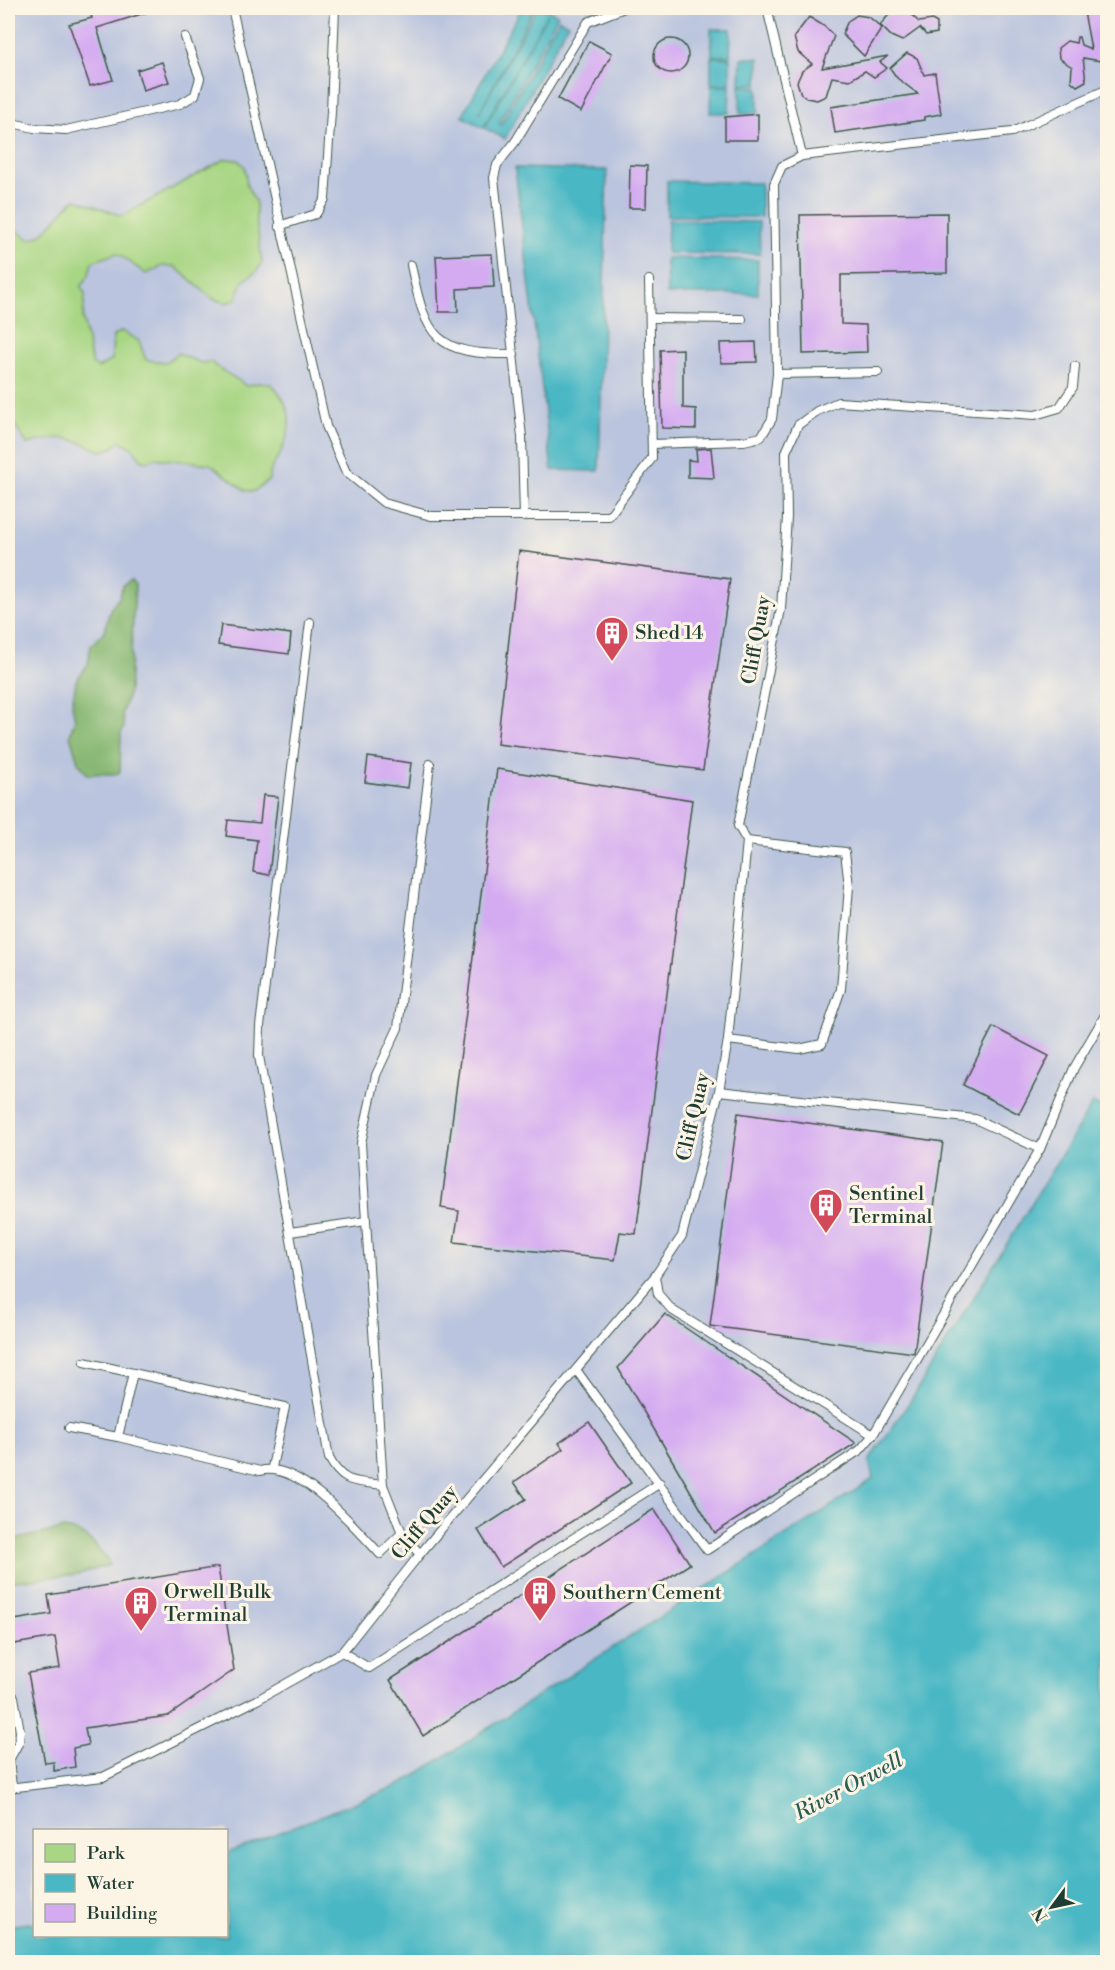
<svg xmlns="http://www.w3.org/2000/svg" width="1115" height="1970" viewBox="0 0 1115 1970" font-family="'Libre Bodoni',serif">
<rect width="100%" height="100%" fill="#fcf5e5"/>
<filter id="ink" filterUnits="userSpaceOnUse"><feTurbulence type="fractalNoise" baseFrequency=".0167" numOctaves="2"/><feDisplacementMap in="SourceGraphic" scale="12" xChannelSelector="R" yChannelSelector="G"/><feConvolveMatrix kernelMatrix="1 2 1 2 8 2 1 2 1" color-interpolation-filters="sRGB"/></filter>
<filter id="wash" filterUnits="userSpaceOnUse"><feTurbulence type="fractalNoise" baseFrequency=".008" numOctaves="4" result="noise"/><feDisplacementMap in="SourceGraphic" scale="24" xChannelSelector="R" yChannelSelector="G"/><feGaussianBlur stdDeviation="1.35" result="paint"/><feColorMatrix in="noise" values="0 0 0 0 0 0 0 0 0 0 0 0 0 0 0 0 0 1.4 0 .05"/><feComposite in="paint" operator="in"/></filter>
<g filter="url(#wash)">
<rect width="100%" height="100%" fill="#f5e1c5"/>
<path fill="#bac4de" d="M8 8H1107V1112L1093 1103 911 1400 869 1461 874 1479 401 1784 227 1853 226 1830H34V1922L8 1926Z"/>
<path fill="#a8d684" stroke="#648a5c" stroke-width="1.5" d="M225 159 238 160 245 167 247 186 256 203V219L262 262 257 271 243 281 236 299 227 303 213 299 174 266H163L146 274 117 253 92 262 89 275 81 287 85 294 83 319 92 364 98 368 112 360 113 336 122 331 139 341 146 360 166 362 178 353 201 363 211 362C222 373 235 376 246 386L258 383 271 384C293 406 294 425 280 454 275 464 269 468 269 480L253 492 245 490 210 464 154 458 149 461 142 460 132 447 120 441 114 447 101 451C69 436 62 435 27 444L14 424H8V225L29 239C48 237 59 210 76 199L122 216Z"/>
<g fill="#86b772" stroke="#527a53" stroke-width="1.5">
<path d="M131 580 135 585 129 691 122 713 124 727 121 733 120 770 119 773C107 776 98 771 88 775L78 762 70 735 75 719 72 705 76 681 88 664 91 645 104 632 111 607 119 598 123 586Z"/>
<path d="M63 1529C87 1531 98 1546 110 1565L79 1574 8 1582V1539L13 1540Z"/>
</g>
<g fill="#4ab7c4" stroke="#347a7c" stroke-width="1.5">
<path d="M522 8H534L479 113 537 8H544L558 15 499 123 501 125 559 19 568 24 505 139 484 128 548 13 483 128 462 116Z"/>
<path d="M711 29H731L730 56H712Z"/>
<path d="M711 57 730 58V84H711Z"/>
<path d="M741 58H759L758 84H740Z"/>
<path d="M711 86H730L729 113H710Z"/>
<path d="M740 86 758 87V114H740Z"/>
<path d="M515 168 607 170 599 471 552 470Z"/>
<path d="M667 181 761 183V217L667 216Z"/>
<path d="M668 220 759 222 760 254 667 253Z"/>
<path d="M666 258 758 260V294H667Z"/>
<path d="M1093 1103 1108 1112 1107 1962H8V1926L34 1922V1936H226L227 1853 402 1784 873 1479 869 1461 911 1400Z"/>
</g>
<g id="blocks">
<g fill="#d4abf1">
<path d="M89 8H153L154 10 97 28 113 80 90 86 69 24 92 18Z"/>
<path d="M894 9H905L919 22 932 20 937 23V33L926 35 920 28 902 41 891 36 880 25Z"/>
<path d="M1104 9 1107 62 1083 58 1086 81 1077 86 1071 81 1072 67 1059 58 1058 48 1067 41 1076 43 1077 37H1079L1081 45 1091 49 1084 12Z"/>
<path d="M857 15 869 17 882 28 864 56 842 34 848 21Z"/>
<path d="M809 17 824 26 834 36 822 68 888 56 880 62 887 68 874 77 865 71 850 80 832 77 826 96 817 100 806 98 801 94 797 82 802 71 812 64 798 52 794 37Z"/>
<circle cx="671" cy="56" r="17"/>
<path d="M589 41 612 53 581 112 558 99Z"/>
<path d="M907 53 917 58 924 75 935 73 941 114 924 117V120L835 133 831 107 918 94 897 78 890 68Z"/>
<path d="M162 62 169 82 143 90 137 70Z"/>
<path d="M758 114V140H725V117Z"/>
<path d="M630 165 647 166 646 208H629Z"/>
<path d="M947 213V273L841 275V324L866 325 867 352 803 354 800 215Z"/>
<path d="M492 254 494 287 457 289 458 312H439L436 256Z"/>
<path d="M756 342 757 362 721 363 720 343Z"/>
<path d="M683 349V408L696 409V429L662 428 660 350Z"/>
<path d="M711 448 714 478 688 477V460L697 461 696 449Z"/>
<path d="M519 551 730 579 703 770 497 744Z"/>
<path d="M221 625 291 634 289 654 218 645Z"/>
<path d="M368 757 411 763 408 788 365 782Z"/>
<path d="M497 769 692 800 636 1234 620 1232 615 1260 454 1242 459 1211 441 1208Z"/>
<path d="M263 795 278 797 269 875 253 872 257 840 226 836 228 820 260 823Z"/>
<path d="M993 1027 1049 1056 1019 1114 963 1085Z"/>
<path d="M738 1113 943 1142 914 1353 710 1326Z"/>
<path d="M665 1314 715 1348 856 1443 715 1533 618 1368Z"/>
<path d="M589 1422 631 1483 501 1567 478 1530 526 1499 514 1482 563 1449 559 1443Z"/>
<path d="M654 1509 690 1564 423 1736 390 1680Z"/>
<path d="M218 1567 234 1670 168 1716 85 1728 88 1745 73 1748 75 1767 54 1771V1762L45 1763 28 1673 60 1668 55 1637 8 1645V1621L51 1614 48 1595Z"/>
</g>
</g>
</g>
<g filter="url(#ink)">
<use href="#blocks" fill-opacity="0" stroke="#3f564a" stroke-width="1.5"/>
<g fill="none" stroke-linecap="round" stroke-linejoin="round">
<defs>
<g id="service">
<path d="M232 8 326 426 346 472 384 503 431 516H609L652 458 649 280"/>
<path d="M767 8 802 156"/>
<path d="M8 122 34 128 66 130 180 104 195 95 200 78 185 37"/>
<path d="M279 226 316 214 325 199 331 112 335 8"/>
<path d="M411 265C426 338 435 355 514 354"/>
<path d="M650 318 742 319"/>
<path d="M777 374 878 372"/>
<path d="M652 444 744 441 761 437 772 419 777 374 774 184 782 166 802 156 1012 132 1108 89"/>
<path d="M524 517 522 437 494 178 497 165 515 142 588 22 624 8"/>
<path d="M310 622 260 1026 259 1056 329 1458C343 1485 356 1481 383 1485"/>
<path d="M728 1040 799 1049 822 1044 841 989 849 886 845 852 747 841"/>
<path d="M1040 1149 1074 1068 1108 1010"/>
<path d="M290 1232 366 1221"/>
<path d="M655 1276 658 1294 672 1310 873 1435 1040 1149 975 1119 719 1091"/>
<path d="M84 1362 285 1407 272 1467"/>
<path d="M577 1371 707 1550 860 1450 873 1435"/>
<path d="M69 1428 118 1437 260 1471C298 1460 355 1527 380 1554L402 1533"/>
<path d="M118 1437 133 1373"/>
<path d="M420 1554 402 1533 383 1485 361 1143 376 1075 398 1028 430 764"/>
<path d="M342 1652 369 1668 660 1483"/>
<path d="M8 1699 14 1697 20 1731 19 1742 9 1760 12 1787"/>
<path d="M8 1788 103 1777 257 1700 342 1652 420 1554 655 1276 682 1236 719 1091 728 1040 747 841 738 826 781 609 787 517 786 452 798 425 817 411 838 402 1035 415 1059 408 1073 387 1075 366"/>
</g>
</defs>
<use href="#service" stroke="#3f564a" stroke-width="10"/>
<use href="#service" stroke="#fff" stroke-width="8"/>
</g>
</g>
<defs>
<symbol id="building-pin" viewBox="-11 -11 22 30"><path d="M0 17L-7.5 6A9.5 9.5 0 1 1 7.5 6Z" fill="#d1495b" stroke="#fcf5e5"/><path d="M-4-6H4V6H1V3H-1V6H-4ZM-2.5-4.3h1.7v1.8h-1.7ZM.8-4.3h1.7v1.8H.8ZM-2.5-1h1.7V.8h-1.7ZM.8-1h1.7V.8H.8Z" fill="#fff"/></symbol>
</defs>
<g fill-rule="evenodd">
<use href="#building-pin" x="593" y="614" width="38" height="52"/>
<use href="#building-pin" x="807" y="1186" width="38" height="52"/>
<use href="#building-pin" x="521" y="1574" width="38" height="52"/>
<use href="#building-pin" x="122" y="1584" width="38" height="52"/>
</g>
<g text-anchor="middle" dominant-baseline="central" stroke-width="6" stroke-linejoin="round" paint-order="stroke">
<g font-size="20" fill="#1f3d34" stroke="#fcf5e5" text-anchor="start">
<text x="635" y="633">Shed 14</text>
<text x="849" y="1194">Sentinel<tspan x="849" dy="23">Terminal</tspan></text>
<text x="164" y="1592">Orwell Bulk<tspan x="164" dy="23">Terminal</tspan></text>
<text x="563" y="1593">Southern Cement</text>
</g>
<g font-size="20" fill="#1f3d34" stroke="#fcf5e5">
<text transform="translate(757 640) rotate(-80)">Cliff Quay</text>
<text transform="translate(694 1117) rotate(-77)">Cliff Quay</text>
<text transform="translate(425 1523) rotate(-50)">Cliff Quay</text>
</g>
<g font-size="21" font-style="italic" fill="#2a5c58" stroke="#fcf5e5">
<text transform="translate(849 1787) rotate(-28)">River Orwell</text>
</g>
</g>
<rect width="1115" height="1970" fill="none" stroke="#fcf5e5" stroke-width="30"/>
<rect x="33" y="1829" width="195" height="108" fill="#fcf5e5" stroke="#a4ab9e" stroke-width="1.5"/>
<rect x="45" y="1844" width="30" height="18" fill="#a8d684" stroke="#a4ab9e" stroke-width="1.5"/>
<text x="87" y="1859" font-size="18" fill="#1f3d34">Park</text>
<rect x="45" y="1874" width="30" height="18" fill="#4ab7c4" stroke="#a4ab9e" stroke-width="1.5"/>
<text x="87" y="1889" font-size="18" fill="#1f3d34">Water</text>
<rect x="45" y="1904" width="30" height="18" fill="#d4abf1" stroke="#a4ab9e" stroke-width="1.5"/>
<text x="87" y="1919" font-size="18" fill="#1f3d34">Building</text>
<g transform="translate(1052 1907) rotate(237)" stroke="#fcf5e5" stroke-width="4.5" paint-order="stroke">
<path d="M0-4.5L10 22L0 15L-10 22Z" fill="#1f3d34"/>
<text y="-9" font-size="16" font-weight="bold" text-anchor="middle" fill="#1f3d34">N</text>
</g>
</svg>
